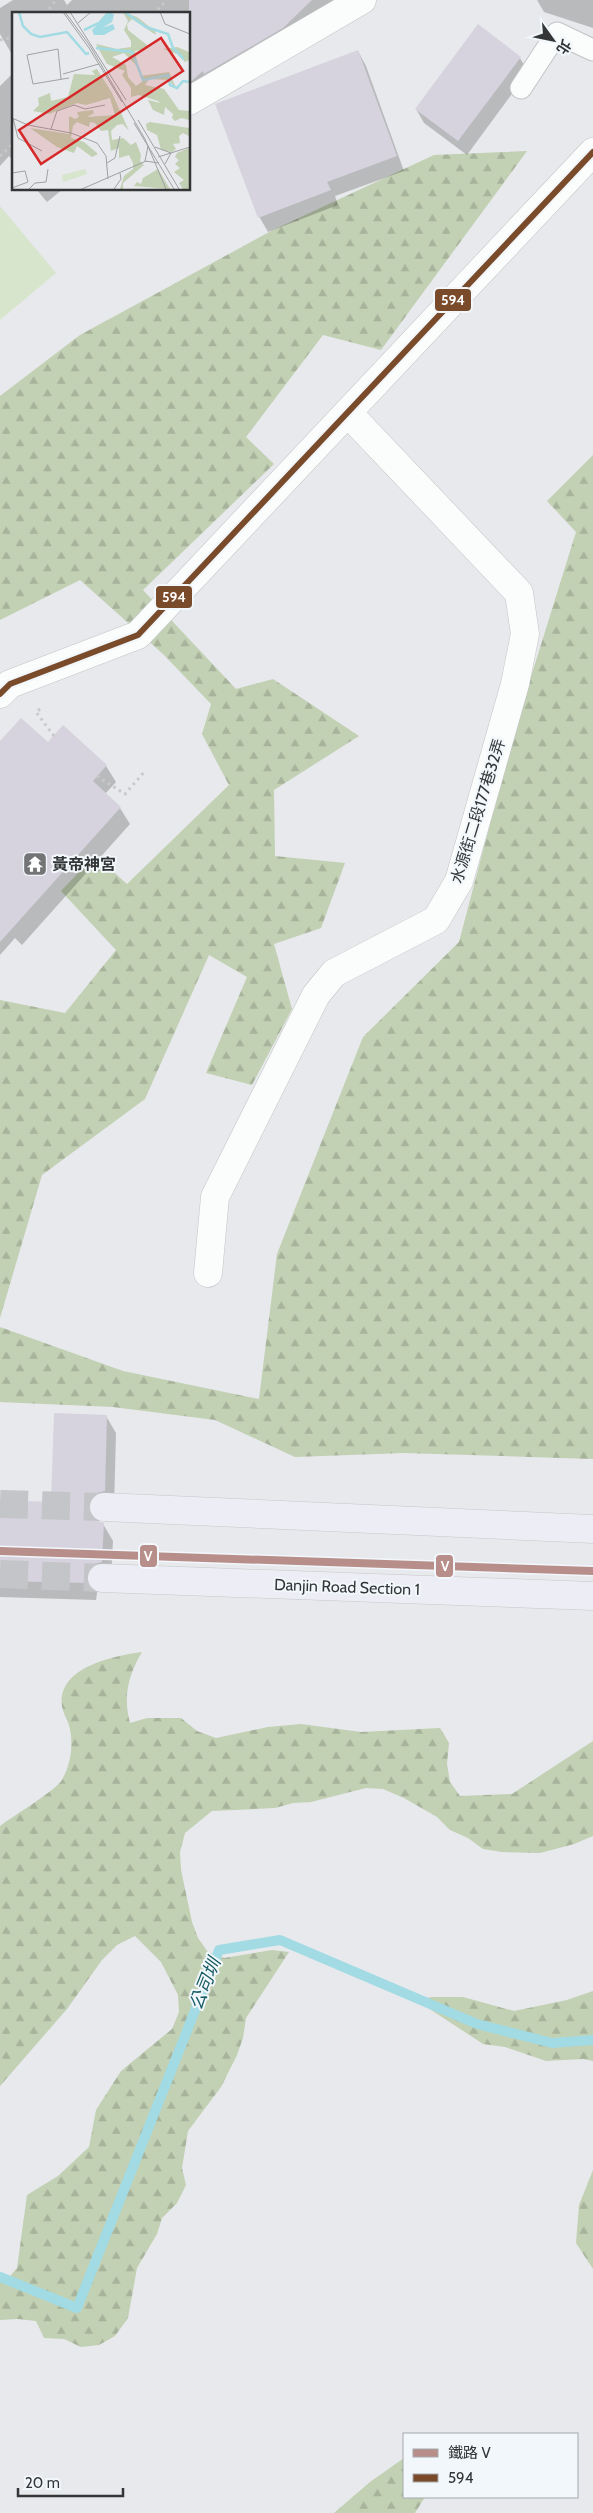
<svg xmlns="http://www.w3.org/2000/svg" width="593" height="2513" viewBox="0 0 593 2513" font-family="Cabin,'Noto Sans TC',sans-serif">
<defs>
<pattern id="forest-firs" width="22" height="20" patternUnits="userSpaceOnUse" patternTransform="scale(1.25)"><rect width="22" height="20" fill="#c2d0b3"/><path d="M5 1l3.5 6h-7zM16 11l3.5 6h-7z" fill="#a7b39b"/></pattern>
</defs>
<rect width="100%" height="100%" fill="#e7e9ec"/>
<path fill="#d8e5cd" d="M0 206 56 273 0 320Z"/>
<g fill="url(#forest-firs)">
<path d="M527 151 381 350 323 335 246 437 274 464 143 590 236 689 273 679 359 736 274 790 275 856 345 863 321 928 274 944 292 1009 252 1085 206 1073 247 977 209 955 145 1099 42 1175 0 1318V1000L65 1013 116 950 61 891 95 855 127 884 229 785 202 734 211 704 164 655 80 580 0 620V396L80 335 273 230 434 155Z"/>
<path d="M593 455V1459L404 1453 295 1457 215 1420 113 1407 0 1402V1327L123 1371 259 1399 277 1254 363 1037 459 942 516 725 576 532 547 501Z"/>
<path d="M142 1652C128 1675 123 1697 130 1723L147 1718H181L197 1731 216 1738 268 1727 301 1724 361 1732 440 1728 449 1743 447 1764 450 1782 460 1796 512 1794 593 1741V1836L574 1844 540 1853 502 1852 483 1849 468 1838 450 1830 437 1817 404 1798 383 1789 366 1788 311 1802 293 1803 275 1808 212 1811 185 1833 180 1852 181 1870 192 1922 198 1938 208 1952 224 1958 272 1950 289 1952 246 2018 243 2038 237 2055 221 2087 188 2131 182 2168 186 2185 177 2203 162 2218 157 2234 137 2268 128 2318 115 2336 99 2345 81 2347 64 2339 44 2338 36 2321 18 2319 0 2320V2281L7 2280 17 2268 27 2195 58 2176 89 2147 96 2110 121 2071 172 2029 179 2012 178 1995 161 1962 135 1936 117 1945 102 1960 67 2009 0 2086V1826C13 1816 55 1791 62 1780 71 1764 74 1743 69 1725 67 1719 63 1713 62 1706 57 1667 114 1656 142 1652Z"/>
<path d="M593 1991V2061L583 2059 546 2061 505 2047 483 2044 416 2000 432 1997H463L514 2011 567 2000Z"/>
<path d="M593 2170V2269L576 2243 579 2205Z"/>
<path d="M404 2458V2497H425L415 2513H334L370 2482Z"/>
</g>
<g fill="#0003">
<path d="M13 0H64L67 5 72 0H334L290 42 189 103V14H14V58L0 34V8Z"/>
<path d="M537 0H593V28L544 12Z"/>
<path d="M358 51 366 66 404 171 335 196 338 205 268 232 260 218 217 104Z"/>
<path d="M520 58 528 72 467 155 424 123 416 109Z"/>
<path d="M14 72V162L9 156 0 166V86Z"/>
<path d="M36 189H63L47 202Z"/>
<path d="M0 743 49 744 106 766 116 782 105 794 120 808 130 824 22 945 15 938 0 955Z"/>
<path d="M106 1416 116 1433 114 1508 100 1515 98 1522 103 1524 113 1541 111 1579 98 1586 96 1600 0 1597V1502L52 1503Z"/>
</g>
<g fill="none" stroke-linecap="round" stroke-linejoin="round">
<path stroke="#a2dbe4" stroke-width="10" d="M0 2277 77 2308 219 1950 280 1940 477 2024 552 2043 593 2040"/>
</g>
<g fill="#d6d3df">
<path d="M189 0H312L283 28 204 74 203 71 189 83Z"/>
<path d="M478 24 521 57 458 141 415 109Z"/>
<path d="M358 50 397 156 327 182 331 190 258 218 215 104Z"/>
<path d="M21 718 48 742 63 725 107 765 93 781 121 807 0 942V741Z"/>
<path d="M54 1413 107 1415 105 1491 97 1493 91 1498 88 1507 90 1514 95 1520 104 1523 102 1562 94 1564 89 1569 86 1577 88 1583 0 1581V1500L51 1502Z"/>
</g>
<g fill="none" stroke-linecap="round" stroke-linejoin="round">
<g stroke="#c3c5c8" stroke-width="28" stroke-dasharray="28 14" stroke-linecap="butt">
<path d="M0 1504 104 1507"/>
<path d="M0 1574 102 1578"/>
</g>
<defs>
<path id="service" d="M521 88 557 33 593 50"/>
<g id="minor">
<path d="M189 101 362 0"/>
<path d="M0 694 10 684 138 635 593 152"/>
<path d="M208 1273 215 1197 316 995 334 973 436 920 459 881 515 684 525 634 519 593 348 413"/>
</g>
<g id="primary">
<path d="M104 1507 593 1529"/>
<path d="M102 1578 593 1596"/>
</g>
</defs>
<use href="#service" stroke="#c3c4c6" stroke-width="23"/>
<use href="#minor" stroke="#c3c4c6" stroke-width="29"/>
<use href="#primary" stroke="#c6c7c8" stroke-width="29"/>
<g stroke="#c8c9c9" stroke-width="3" stroke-dasharray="2.5 4" stroke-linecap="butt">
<path d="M45 14 56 0"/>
<path d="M153 14 167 0"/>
<path d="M0 40 14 37"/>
<path d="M0 156 14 143"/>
<path d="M40 709 36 712 54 736"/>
<path d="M97 776 125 794 145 771"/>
</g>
<use href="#service" stroke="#fbfcfc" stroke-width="21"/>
<use href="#minor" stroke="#fbfcfc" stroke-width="28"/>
<use href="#primary" stroke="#ededf5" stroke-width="28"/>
<defs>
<path id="bus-1" d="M0 694 10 684 138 635 593 152"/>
</defs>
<use href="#bus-1" stroke="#f2f7fb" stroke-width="10"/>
<use href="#bus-1" stroke="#7a4b2a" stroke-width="6"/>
<defs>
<path id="rail-1" d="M0 1551 593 1571"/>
</defs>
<use href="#rail-1" stroke="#f2f7fb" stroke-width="11"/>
<use href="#rail-1" stroke="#b78e89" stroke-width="8"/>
</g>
<defs>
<symbol id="temple-square" viewBox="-11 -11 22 22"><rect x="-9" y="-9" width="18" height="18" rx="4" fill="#727476" stroke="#f2f7fb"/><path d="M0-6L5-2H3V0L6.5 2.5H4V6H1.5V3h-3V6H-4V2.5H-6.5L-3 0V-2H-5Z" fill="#fff"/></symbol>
</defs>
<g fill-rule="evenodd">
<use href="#temple-square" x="21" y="850" width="28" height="28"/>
</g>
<g text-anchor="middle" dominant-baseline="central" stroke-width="4" stroke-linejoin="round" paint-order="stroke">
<g font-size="16" fill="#333536" stroke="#f2f7fb">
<text transform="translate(478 811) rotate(-73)">水源街二段177巷32弄</text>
<text transform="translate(347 1587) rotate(2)">Danjin Road Section 1</text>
</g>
<g font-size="16" font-weight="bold" fill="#333536" stroke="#f2f7fb" text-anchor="start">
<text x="52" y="864">黃帝神宮</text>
</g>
<g font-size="18" font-style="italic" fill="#165b63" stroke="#f2f7fb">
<text transform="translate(205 1984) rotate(-68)">公司圳</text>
</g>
</g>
<g transform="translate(12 12)">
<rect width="178" height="178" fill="#e7e9ec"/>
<path d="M73 157 75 162 51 170 50 163Z" fill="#d8e5cd"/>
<path d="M111 0 125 5 143 19 144 23 120 7 115 12 116 18 135 33 134 37 123 39 126 55 112 41 100 45 114 53 116 65 124 74 131 69 128 64 157 60 165 78 157 68 137 67 133 73 152 77 167 98 177 99V108L169 106 163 109 160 106 161 102 153 95 152 103 141 98 136 88 148 91 146 89 127 83 119 85V76L110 63 113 59 95 52 84 32 105 37 119 35V29L112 18 116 9ZM165 35 177 40V48L173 50 165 42 151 37ZM85 57 100 81 117 119 111 112 105 113 99 119 100 128 111 126 119 133 124 130 129 143 128 149 132 153 111 171V177H108L112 164 121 157V151L117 143 107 146V136L99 139 96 118 89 119 83 111 78 110 77 115 65 110 61 114 59 126 72 130 86 142 80 145 65 134 62 141 45 135 18 116 57 122V104L63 107 67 105 65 100 81 98 82 101 75 105 103 103 98 86 74 93 65 91 37 102 21 99 27 93 26 86 38 81 39 89 56 85 62 62 83 63 80 59ZM138 110 177 116V124L171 121 167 124 168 131 161 132 164 137 160 140 149 138 145 123 135 118 134 112ZM177 136V177H171L167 171 172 168 162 160 168 156 163 152 167 148 163 145 165 141ZM146 157 158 177 122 174 125 170 129 172 131 166Z" fill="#c2d0b3"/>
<path d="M99 0 102 3 100 10 90 16 101 12 103 17 92 23H82L80 18Z" fill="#a2dbe4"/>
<path fill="none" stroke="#a2dbe4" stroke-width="2.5" d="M7 0 11 14 19 22 28 25 55 20 74 42 77 41M113 0 134 15 156 22 161 36 172 47M72 18 87 11 97 0M84 36 120 40 131 68 156 63 158 73 165 76 171 69 178 70"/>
<path fill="none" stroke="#9fa1a3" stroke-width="1" d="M51 0 77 36 110 90M53 0 78 34 133 127 154 177M58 0 114 88M148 0 153 12 178 22M66 11 79 0M51 62 87 52M49 67 46 37 15 43 21 72 57 66M0 106 16 113 59 121 85 131 94 144 96 167M1 106 6 126 30 139M126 108 167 177M122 111 162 177M39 117 45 99 62 93 73 97 93 93M136 134 133 149 147 151M143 135 159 141 153 152M146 145 178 135M95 151 103 146 108 124M0 161 13 159 16 170 0 176M17 177 23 171 34 170 36 157M70 177 134 149M102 177 109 167 108 161"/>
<path fill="#d62828" fill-opacity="0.15" stroke="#d62828" stroke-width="2.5" d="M149 26 171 59 29 152 7 118Z"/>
<rect width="178" height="178" fill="none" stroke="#333536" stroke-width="2.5"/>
</g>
<g stroke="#f2f7fb" stroke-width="2">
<rect x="434" y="288" width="38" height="24" rx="5" fill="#7a4b2a"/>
<rect x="155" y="585" width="38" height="24" rx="5" fill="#7a4b2a"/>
<rect x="139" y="1544" width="19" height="24" rx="5" fill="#b78e89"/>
<rect x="435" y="1554" width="19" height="24" rx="5" fill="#b78e89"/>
</g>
<g font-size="14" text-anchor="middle" font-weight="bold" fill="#fff">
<text x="453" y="305">594</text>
<text x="174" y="602">594</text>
<text x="148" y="1561">V</text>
<text x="445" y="1571">V</text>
</g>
<rect x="403" y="2433" width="175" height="65" fill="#f2f7fb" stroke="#a6a9ac"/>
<rect x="413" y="2449" width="25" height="8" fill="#b78e89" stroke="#a6a9ac"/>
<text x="448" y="2458" font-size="15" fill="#333536">鐵路 V</text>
<rect x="413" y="2474" width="25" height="8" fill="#7a4b2a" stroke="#a6a9ac"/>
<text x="448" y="2483" font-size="15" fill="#333536">594</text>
<g transform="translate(553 40) rotate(123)" stroke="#f2f7fb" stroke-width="4" paint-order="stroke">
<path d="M0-4L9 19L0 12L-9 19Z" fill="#333536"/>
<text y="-8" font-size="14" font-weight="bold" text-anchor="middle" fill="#333536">北</text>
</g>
<path d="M18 2488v8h105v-8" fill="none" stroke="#333536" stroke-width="2.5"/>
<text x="25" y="2488" font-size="15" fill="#333536" stroke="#f2f7fb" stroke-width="4" paint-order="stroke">20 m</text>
</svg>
